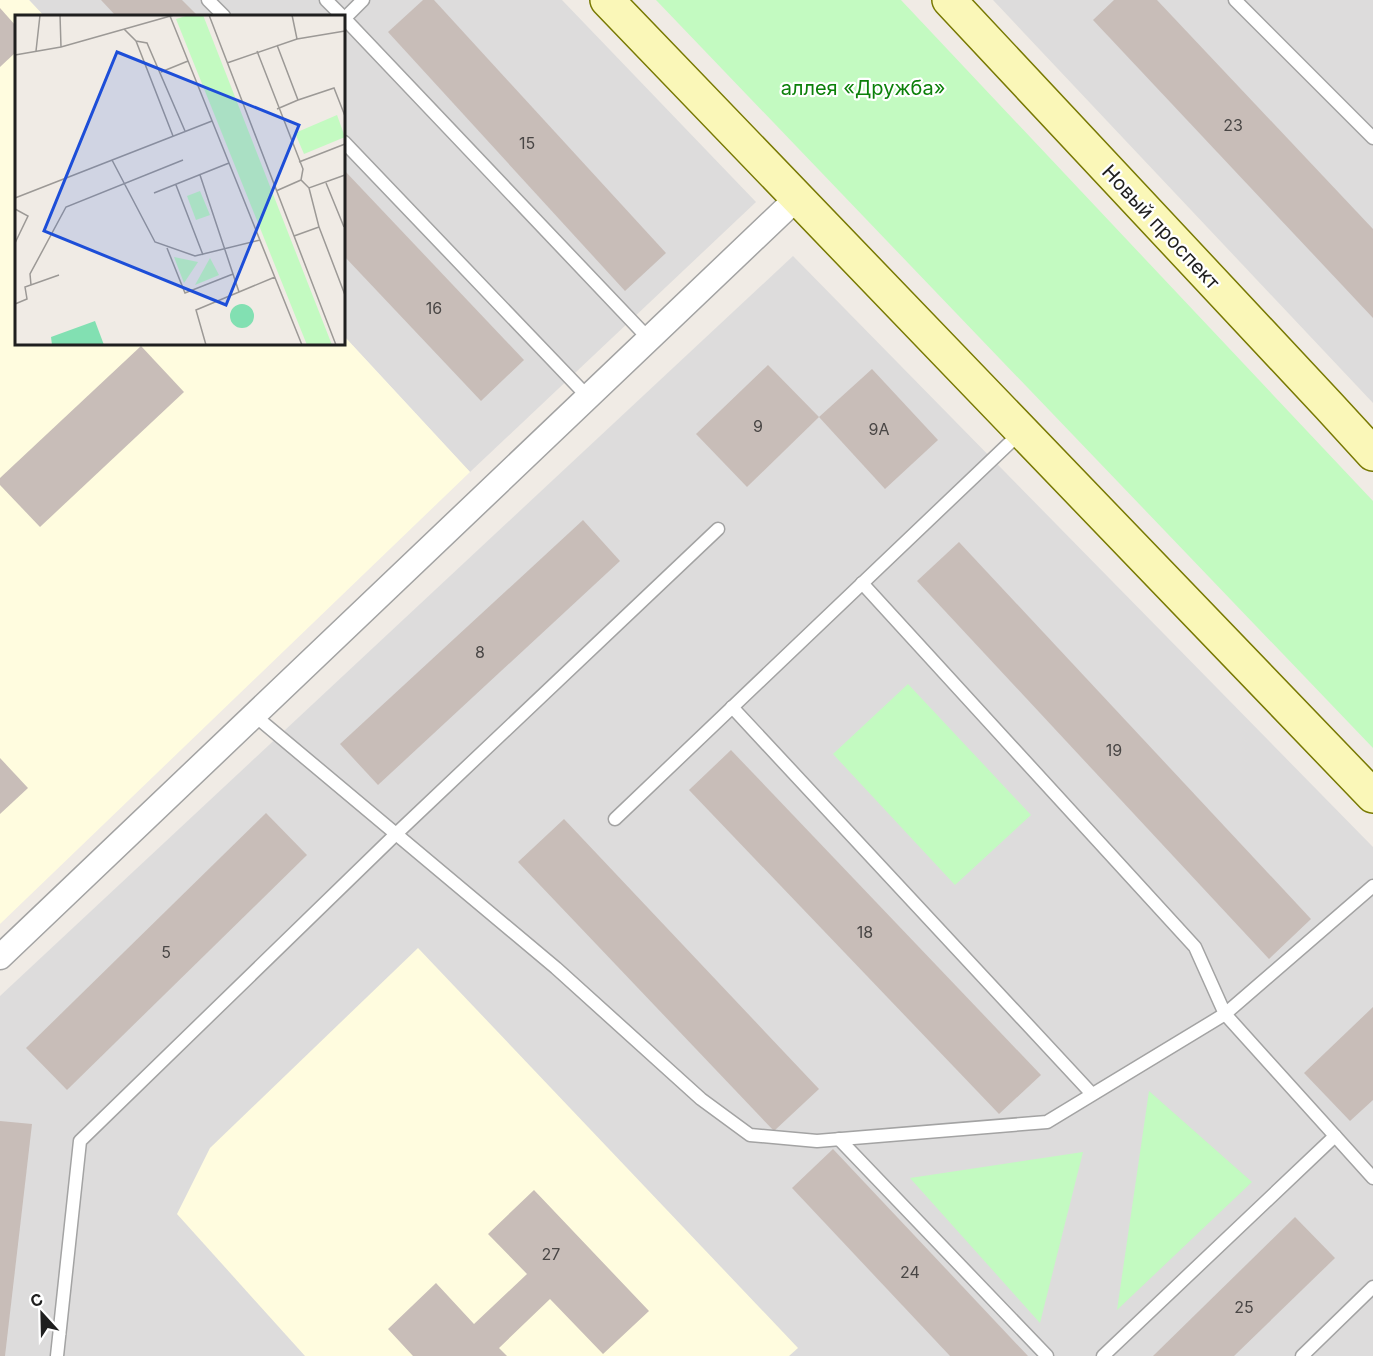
<svg xmlns="http://www.w3.org/2000/svg" width="1373" height="1356" viewBox="0 0 1373 1356" font-family="Inter,sans-serif">
<rect width="100%" height="100%" fill="#f0ebe5"/>
<g fill="#dddcdc">
<path d="M29 0H562L756 202 470 472 344 336V16H44Z"/>
<path d="M993 0H1373V403Z"/>
<path d="M793 256 1373 847V1356H0V996Z"/>
</g>
<g fill="#fffcdf">
<path d="M0 0H29L44 16H16V344H344V336L470 472 0 924Z"/>
<path d="M418 948 798 1348 789 1356H305L177 1214 210 1148Z"/>
</g>
<g fill="#c3fac1">
<path d="M656 0H901L1373 501V748Z"/>
<path d="M908 684 1031 815 955 885 833 754Z"/>
<path d="M1149 1091 1252 1182 1117 1310Z"/>
<path d="M1083 1152 1040 1323 910 1178Z"/>
</g>
<g fill="#c8bdb8">
<path d="M101 0H182L198 16H116Z"/>
<path d="M423 0H434L666 253 625 291 388 32Z"/>
<path d="M1114 0H1157L1373 229V318L1093 20Z"/>
<path d="M0 8 16 26V52L0 67Z"/>
<path d="M344 170 524 360 481 401 344 256Z"/>
<path d="M141 346 184 392 40 527 0 485V478Z"/>
<path d="M768 365 819 417 747 487 696 434Z"/>
<path d="M872 369 938 440 885 489 819 417Z"/>
<path d="M583 520 620 561 378 785 340 744Z"/>
<path d="M959 542 1311 919 1269 959 917 581Z"/>
<path d="M731 750 1041 1075 999 1114 689 790Z"/>
<path d="M0 758 28 788 0 814Z"/>
<path d="M266 813 307 855 67 1090 26 1048Z"/>
<path d="M564 819 819 1089 774 1131 518 862Z"/>
<path d="M1373 1007V1100L1350 1121 1304 1073Z"/>
<path d="M0 1121 32 1124 5 1356H0Z"/>
<path d="M833 1149 1028 1356H950L792 1188Z"/>
<path d="M534 1190 649 1311 603 1354 550 1299 499 1348 507 1356H413L388 1329 436 1283 474 1324 527 1274 488 1234Z"/>
<path d="M1295 1217 1335 1258 1234 1356H1153Z"/>
</g>
<g fill="none" stroke-linecap="round" stroke-linejoin="round">
<defs>
<g id="lane">
<path d="M208 0 224 16"/>
<path d="M326 0 342 16"/>
<path d="M1235 0 1373 138"/>
<path d="M344 18 649 339"/>
<path d="M344 19 363 0"/>
<path d="M344 142 588 397"/>
<path d="M862 583 1195 947 1225 1014 1373 1178"/>
<path d="M732 707 1092 1094"/>
<path d="M254 715 556 968 701 1099 750 1135 817 1141 1047 1122 1225 1014 1373 886"/>
<path d="M615 819 1021 432"/>
<path d="M839 1139 1047 1356"/>
<path d="M57 1356 80 1141 396 834 718 529"/>
<path d="M1103 1356 1335 1136"/>
<path d="M1302 1356 1373 1287"/>
</g>
<path id="street" d="M0 957 797 198"/>
<g id="secondary">
<path d="M607 0 1373 796"/>
<path d="M949 0 1329 406 1373 454"/>
</g>
</defs>
<use href="#lane" stroke="#a3a3a3" stroke-width="15"/>
<use href="#street" stroke="#a3a3a3" stroke-width="27"/>
<use href="#secondary" stroke="#787903" stroke-width="36"/>
<use href="#lane" stroke="#fff" stroke-width="12"/>
<use href="#street" stroke="#fff" stroke-width="24"/>
<use href="#secondary" stroke="#faf7b8" stroke-width="33"/>
</g>
<g text-anchor="middle" dominant-baseline="central" stroke-width="4.5" stroke-linejoin="round" paint-order="stroke">
<g font-size="16" fill="#494645">
<text x="1233" y="125">23</text>
<text x="527" y="143">15</text>
<text x="434" y="308">16</text>
<text x="758" y="426">9</text>
<text x="879" y="429">9А</text>
<text x="480" y="652">8</text>
<text x="1114" y="750">19</text>
<text x="865" y="932">18</text>
<text x="166" y="952">5</text>
<text x="551" y="1254">27</text>
<text x="910" y="1272">24</text>
<text x="1244" y="1307">25</text>
</g>
<g font-size="20" fill="#0c800a" stroke="#fff">
<text x="863" y="88">аллея «Дружба»</text>
</g>
<g font-size="20" fill="#1f1f1f" stroke="#fff">
<text transform="translate(1161 227) rotate(47)">Новый проспект</text>
</g>
</g>
<g transform="translate(15 15)">
<rect width="330" height="330" fill="#f0ebe5"/>
<path d="M174 0H188L317 330H292L161 4ZM322 100 330 122 289 139 280 118ZM185 176 195 200 181 205 172 181ZM159 242 183 247 169 268ZM195 243 204 260 180 270Z" fill="#c3fac1"/>
<path d="M215 301a12 12 0 1 1 24 0a12 12 0 1 1-24 0ZM80 306 89 330H37L36 322Z" fill="#82e0b2"/>
<path fill="none" stroke="#9c9996" stroke-width="1.5" d="M45 0 46 32M194 0 321 330M277 0 282 24M155 1 287 330M109 14 121 26 158 121M121 26 132 28 170 116M262 30 283 85 319 73 330 101M21 36 25 0M242 36 288 154 286 165M0 40 46 32 159 0M212 48 282 24 330 16M146 57 173 46M262 94 283 85M97 145 140 227 180 241 245 225M284 147 330 129M185 160 224 277M311 168 329 212M161 170 188 240M261 176 286 165 294 173 330 160M139 178 214 148M0 183 197 106M0 194 13 201 0 228M304 212 330 280M279 221 304 212 294 173M152 233 170 278 218 259M16 270 15 259 51 192 168 145M0 289 12 284 10 272 44 260M191 330 181 295 260 262"/>
<path fill="#1d4ed8" fill-opacity="0.15" stroke="#1d4ed8" stroke-width="3" d="M102 37 284 110 211 290 29 216Z"/>
<rect width="330" height="330" fill="none" stroke="#1f1f1f" stroke-width="3"/>
</g>
<g transform="translate(42 1314) rotate(338)" stroke="#ffffff" stroke-width="4.5" paint-order="stroke">
<path d="M0-4.5L10 22L0 15L-10 22Z" fill="#1f1f1f"/>
<text y="-9" font-size="16" font-weight="bold" text-anchor="middle" fill="#1f1f1f">С</text>
</g>
</svg>
